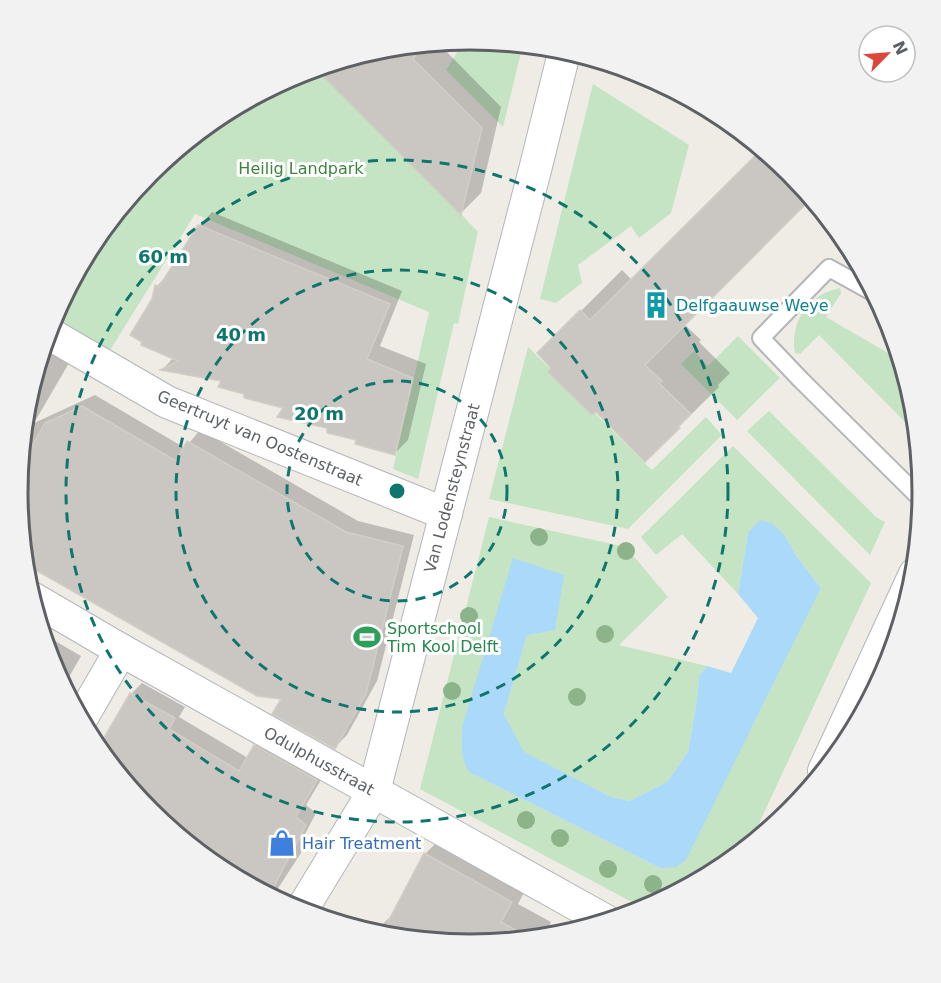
<svg xmlns="http://www.w3.org/2000/svg" width="941" height="983" viewBox="0 0 941 983" font-family="'DejaVu Sans',sans-serif">
<rect width="100%" height="100%" fill="#efece6"/>
<g fill="#c5e4c4">
<path d="M471 39 523 44 503 127 446 70 465 40Z"/>
<path d="M321 66 478 232 458 324 454 323 418 479 393 469 429 312 195 214 107 355 52 321 94 240 151 171 219 115 298 73Z"/>
<path d="M593 84 689 145 671 213 639 238 631 226 578 265 582 283 556 303 540 299Z"/>
<path d="M840 288 841 293 826 317 902 361 914 404 917 434 819 335 800 354 795 353C789 322 809 294 840 288Z"/>
<path d="M738 336 780 378 737 420 681 364 694 351 708 366Z"/>
<path d="M528 347 652 470 706 417 722 435 628 529 489 499Z"/>
<path d="M769 411 876 517 885 522 870 555 747 431Z"/>
<path d="M733 446 871 583 748 847 722 868 645 909 420 789 489 517 626 547 668 597 619 645 707 666 699 676 697 700 688 752 667 782 630 801 611 797 523 752 504 714 527 635 513 559 470 772 660 868 821 588 797 557 785 536 748 533 738 594 682 534 656 555 641 537Z"/>
</g>
<path fill="#abd9f9" d="M760 520 773 524 785 536 797 557 821 588 686 860 676 867 660 868 469 772C460 756 461 742 463 724L513 558 564 575 555 630 527 635 504 714 524 752 611 797 630 801 667 782 688 752 697 700 699 676 707 666 731 673 758 618 738 594 748 533Z"/>
<g fill="#0003">
<path d="M437 42 501 107 481 193 461 213 316 68 383 48Z"/>
<path d="M709 108 722 115 791 172 811 197 684 324 701 340 699 342 730 373 718 385 719 387 645 460 539 353 622 270 632 280 757 156Z"/>
<path d="M212 212 402 291 380 346 426 364 408 440 395 453 246 393 224 380 163 369 174 357 153 300 157 286 170 272 199 226Z"/>
<path d="M44 348 69 363 34 423 95 395 185 448 200 430 358 521 414 535 377 681 347 735 335 747 283 697 25 562 18 491 27 403Z"/>
<path d="M43 634 81 656 64 686 52 664Z"/>
<path d="M142 683 185 707 179 717 248 758 255 746 267 734 328 768 306 805 316 813 305 834 301 853 273 896 219 868 131 694Z"/>
<path d="M443 836 529 883 518 904 551 922 543 937 470 944 378 934 383 924 395 912 425 854Z"/>
<path d="M586 905 611 919 558 935 562 929Z"/>
</g>
<g fill="#cac7c2" stroke="#d3cec4" stroke-width="1.5">
<path d="M423 44 413 59 482 128 461 215 315 68 383 48Z"/>
<path d="M762 149 791 172 812 198 645 365 662 381 659 383 691 414 678 427 680 428 645 462 596 412 592 415 548 372 551 368 537 353 580 310 590 320Z"/>
<path d="M198 225 390 304 367 359 413 378 395 455 355 444 356 440 327 433V428L277 417 283 408 244 398V394L218 387 221 381 160 370 178 361 141 345 142 342 130 335 152 299 155 285 159 287Z"/>
<path d="M82 406 176 461 187 441 346 532 403 546 366 694 335 749 272 714 281 699 257 696 25 564 18 491 21 465 45 423Z"/>
<path d="M130 693 175 718 169 729 239 771 254 745 317 780 296 817 306 825 273 888 269 885 265 892 219 868 150 811 98 748Z"/>
<path d="M424 853 512 902 501 922 530 938 470 944 381 935Z"/>
</g>
<g fill="none" stroke-linecap="round" stroke-linejoin="round">
<defs>
<path id="service" d="M876 294 829 268 761 338 801 380 922 500"/>
<g id="minor">
<path d="M48 333 167 402 446 514"/>
<path d="M32 598 121 650 606 921"/>
<path d="M81 719 121 650"/>
<path d="M824 771 915 574"/>
<path d="M301 911 374 791 536 166 565 49"/>
</g>
</defs>
<use href="#service" stroke="#b3b6b9" stroke-width="20"/>
<use href="#minor" stroke="#b3b6b9" stroke-width="34"/>
<use href="#service" stroke="#fff" stroke-width="16"/>
<use href="#minor" stroke="#fff" stroke-width="32"/>
</g>
<g fill="#8db38a">
<circle cx="539" cy="537" r="9"/>
<circle cx="626" cy="551" r="9"/>
<circle cx="469" cy="616" r="9"/>
<circle cx="605" cy="634" r="9"/>
<circle cx="452" cy="691" r="9"/>
<circle cx="577" cy="697" r="9"/>
<circle cx="526" cy="820" r="9"/>
<circle cx="560" cy="838" r="9"/>
<circle cx="608" cy="869" r="9"/>
<circle cx="653" cy="884" r="9"/>
</g>
<g fill="none" stroke="#0f766e" stroke-width="3" stroke-dasharray="10 8">
<circle cx="397" cy="491" r="110"/>
<circle cx="397" cy="491" r="221"/>
<circle cx="397" cy="491" r="331"/>
</g>
<defs>
<symbol id="building-bare" viewBox="-9 -9 18 18"><path d="M-4-6H4V6H1V3H-1V6H-4ZM-2.5-4.3h1.7v1.8h-1.7ZM.8-4.3h1.7v1.8H.8ZM-2.5-1h1.7V.8h-1.7ZM.8-1h1.7V.8H.8Z" fill="#0f9aa8" stroke="#fff" stroke-width="2.5" paint-order="stroke"/></symbol>
<symbol id="stadium-bare" viewBox="-9 -9 18 18"><path d="M0-5a6.5 5 0 1 0 0 10a6.5 5 0 1 0 0-10ZM-3.5-1.8h7v3.6h-7Z" fill="#2e9e5b" stroke="#fff" stroke-width="2.5" paint-order="stroke"/></symbol>
<symbol id="shop-bare" viewBox="-9 -9 18 18"><path d="M-5-2.5h2.3a2.7 3.5 0 0 1 5.4 0H5L5.5 6h-11ZM-1.5-2.5h3a1.5 2.3 0 0 0-3 0Z" fill="#3f7fe0" stroke="#fff" stroke-width="2.5" paint-order="stroke"/></symbol>
</defs>
<g fill-rule="evenodd">
<use href="#building-bare" x="637" y="286" width="38" height="38"/>
<use href="#stadium-bare" x="348" y="618" width="38" height="38"/>
<use href="#shop-bare" x="263" y="824" width="38" height="38"/>
</g>
<g text-anchor="middle" dominant-baseline="central" stroke-width="6" stroke-linejoin="round" paint-order="stroke">
<g font-size="16" fill="#3c853e" stroke="#fff">
<text x="301" y="168">Heilig Landpark</text>
</g>
<g font-size="16" fill="#0d838f" stroke="#fff" text-anchor="start">
<text x="676" y="305">Delfgaauwse Weye</text>
</g>
<g font-size="16" fill="#5d6165" stroke="#fff">
<text transform="translate(260 438) rotate(23)">Geertruyt van Oostenstraat</text>
<text transform="translate(452 488) rotate(-75)">Van Lodensteynstraat</text>
<text transform="translate(319 761) rotate(29)">Odulphusstraat</text>
</g>
<g font-size="16" fill="#27864d" stroke="#fff" text-anchor="start">
<text x="387" y="628">Sportschool<tspan x="387" dy="18">Tim Kool Delft</tspan></text>
</g>
<g font-size="16" fill="#366cbe" stroke="#fff" text-anchor="start">
<text x="302" y="843">Hair Treatment</text>
</g>
</g>
<path d="M0 0H941V983H0ZM28 492a442 442 0 1 1 884 0a442 442 0 1 1-884 0Z" fill="#f2f2f3" fill-rule="evenodd"/>
<path fill="none" stroke="#5d6165" stroke-width="3" d="M28 492a442 442 0 1 1 884 0a442 442 0 1 1-884 0Z"/>
<circle cx="397" cy="491" r="9" fill="#0f766e" stroke="#fff" stroke-width="3"/>
<g font-size="18" text-anchor="middle" font-weight="bold" fill="#0f766e" stroke="#fff" stroke-width="6" stroke-linejoin="round" paint-order="stroke">
<text x="163" y="263">60 m</text>
<text x="241" y="341">40 m</text>
<text x="319" y="420">20 m</text>
</g>
<g transform="translate(887 54) rotate(65)"><circle r="28" fill="#ffffff" stroke="#bec0c1" stroke-width="1.5"/>
<path d="M0-4.5L10 22L0 15L-10 22Z" fill="#de453c"/>
<text y="-9" font-size="16" font-weight="bold" text-anchor="middle" fill="#5d6165">N</text>
</g>
</svg>
